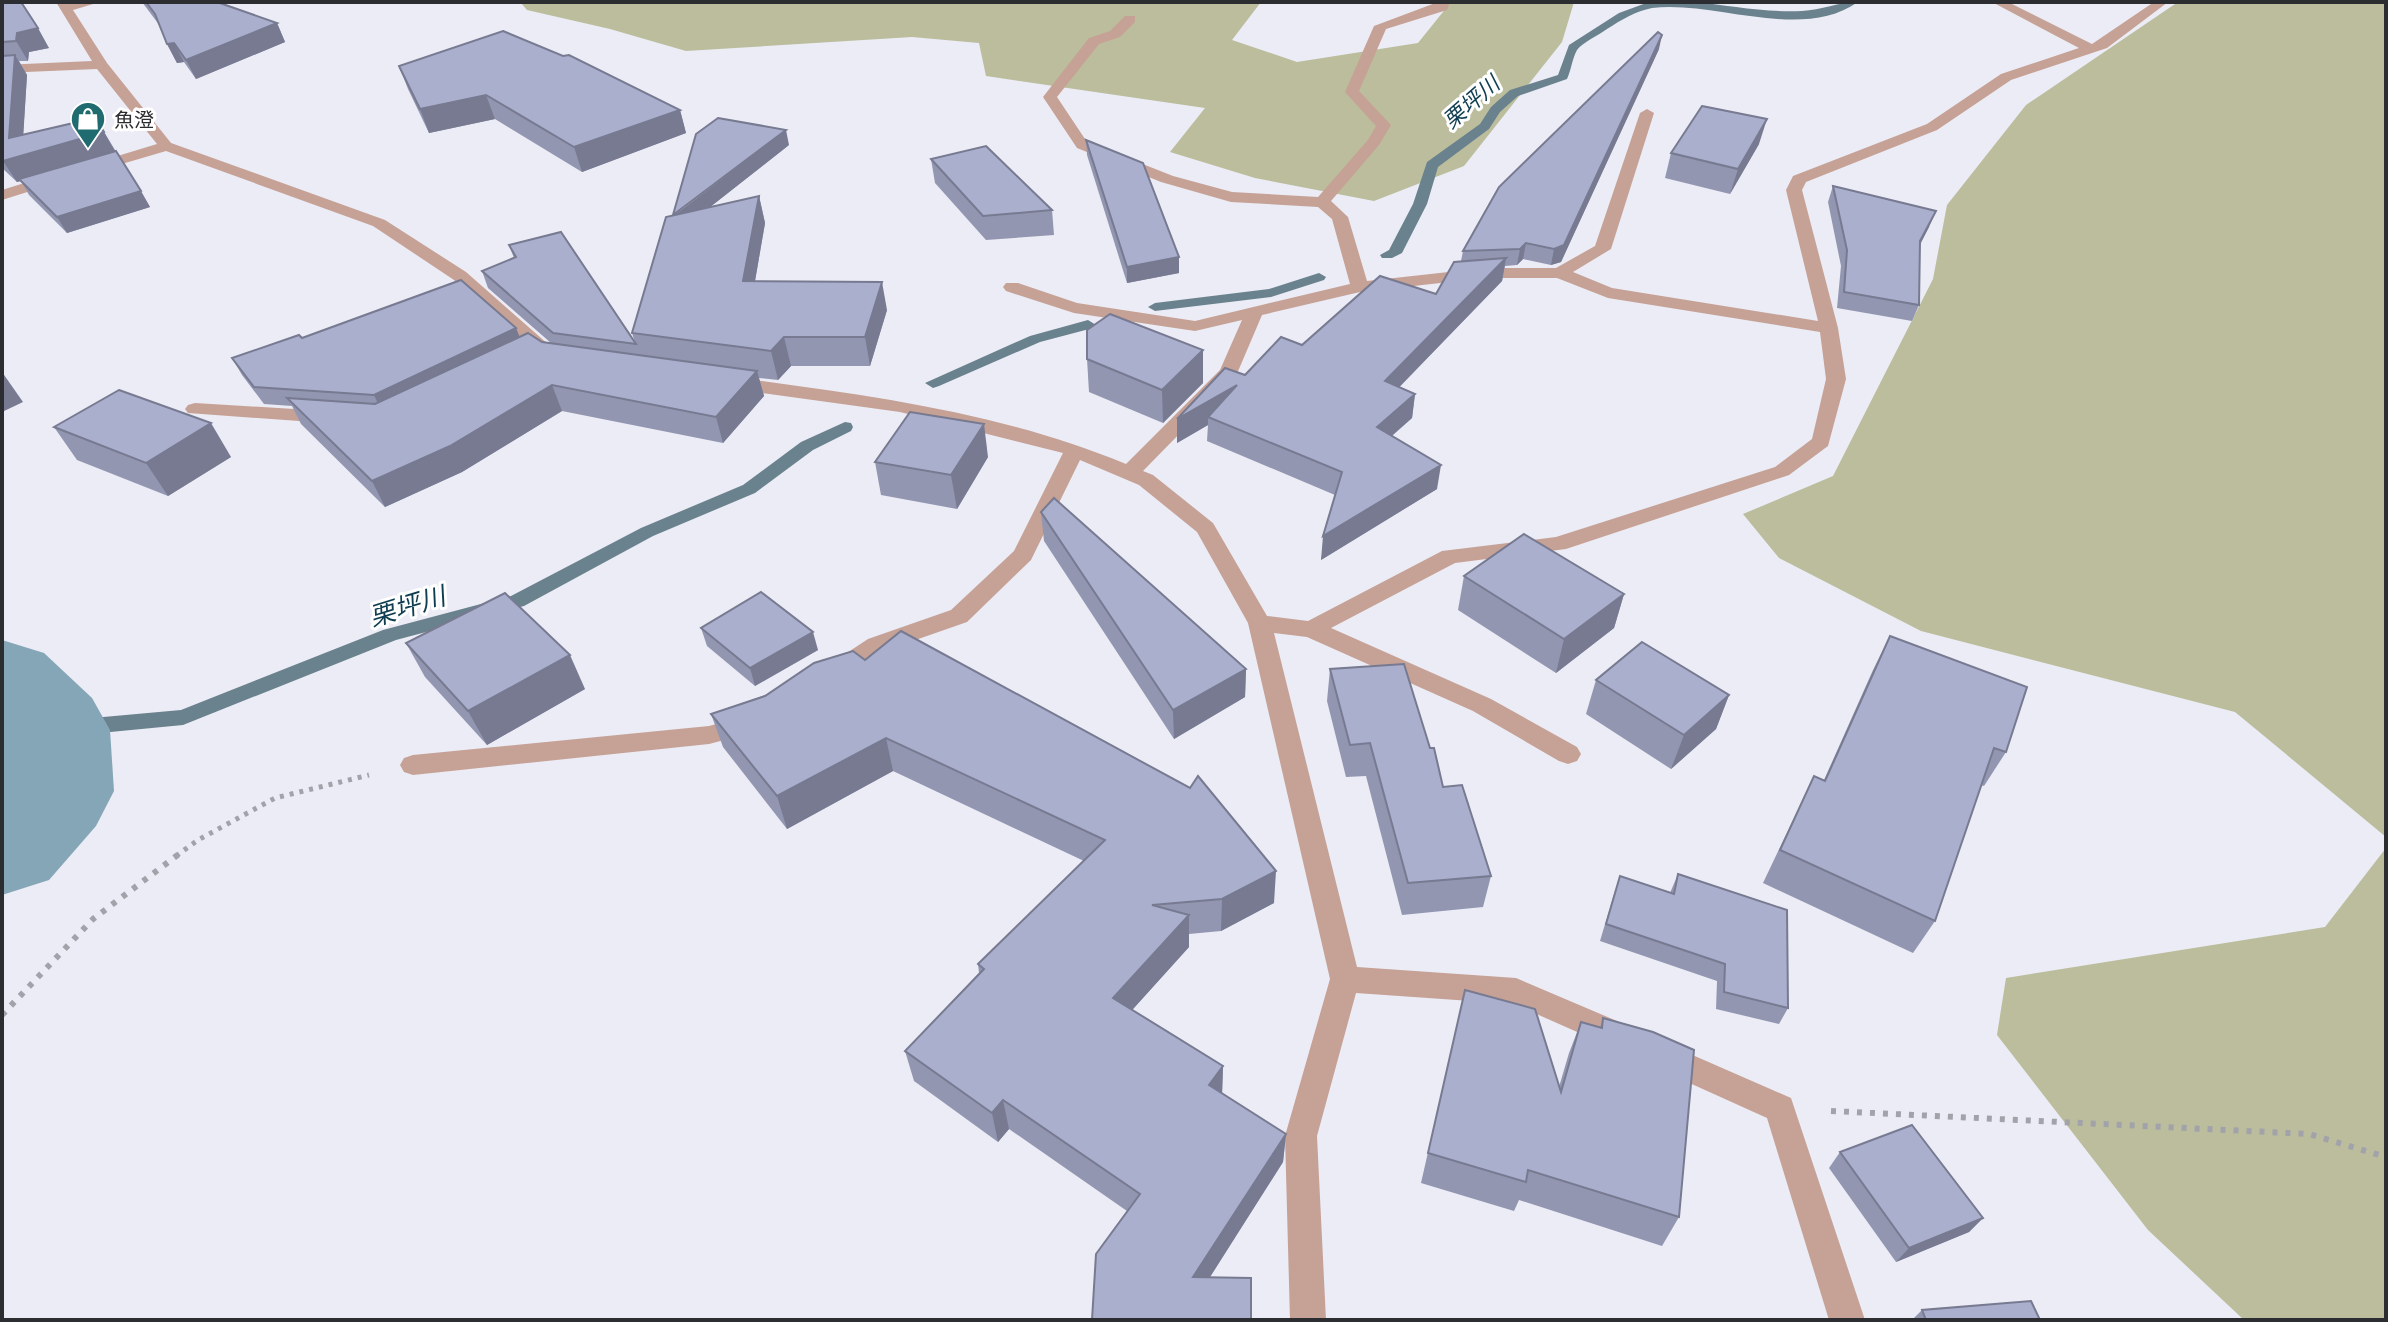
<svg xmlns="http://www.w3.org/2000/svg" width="2388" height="1322" viewBox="0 0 2388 1322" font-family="'Archivo Narrow','Noto Sans JP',sans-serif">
<rect width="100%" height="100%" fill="#ebecf5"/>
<g fill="#bbbd9c">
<path d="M520 2H1261L1232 40 1297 62 1418 43 1451 2H1574L1562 42 1464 166 1374 201 1255 178 1170 152 1205 108 986 76 979 43 912 37 686 51 610 29 527 10Z"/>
<path d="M2178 2H2386V837L2235 712 1921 631 1779 558 1743 514 1833 476 1933 279 1947 205 2026 105Z"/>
<path d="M2386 848V1320H2244L2148 1230 1997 1035 2006 978 2325 927Z"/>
</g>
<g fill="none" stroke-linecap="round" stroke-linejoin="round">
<g fill="#6a828e" fill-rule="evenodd">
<path d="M1693 2C1729 5 1765 13 1802 11 1821 10 1839 2 1858 2 1801 42 1715 0 1652 8 1636 11 1621 20 1607 29 1599 35 1583 42 1577 50 1572 59 1571 71 1567 79L1518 96 1500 112 1489 129 1438 167 1427 204 1402 253 1392 258H1382L1380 255 1389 250 1413 204 1427 162 1480 124 1491 107 1510 90 1558 75 1569 45 1619 13 1649 2Z"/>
<path d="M1319 273 1326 277 1324 280 1271 297 1155 311 1148 307 1155 303 1269 289Z"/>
<path d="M1088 320 1096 325 1093 328 1040 342 939 386 933 388 925 383 1030 336Z"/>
<path d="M845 422 851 423 853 427 851 431 813 450 755 493 653 536 524 606 396 640 183 725 48 738 41 736 38 730 41 724 48 722 181 710 383 630 511 596 641 528 743 485 801 442Z"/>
</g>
<path fill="#85a6b7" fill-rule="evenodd" d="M2 640 44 653 92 698 110 730 114 791 96 826 49 880 2 895Z"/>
<path stroke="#a2a3aa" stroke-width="5" stroke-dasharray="4 6" stroke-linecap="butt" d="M176 856 198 840 275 798 369 775"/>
<g stroke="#a2a3aa" stroke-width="6" stroke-dasharray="5 8" stroke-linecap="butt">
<path d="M2 1015 93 919 179 854"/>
<path d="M1831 1111 2309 1134 2386 1157"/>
</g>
<g fill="#c6a196" fill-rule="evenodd">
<path d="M56 2H100L73 10 107 63 171 143 385 220 466 272 557 352 559 356 557 360H543L454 280 373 226 166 151 98 171H88V165L157 144 97 69 2 73V65L92 61Z"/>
<path d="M1438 2H1450L1447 10 1386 29 1359 91 1391 125 1379 145 1331 201 1348 217 1367 281 1485 268H1556L1595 246 1640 113 1647 109 1654 113 1611 249 1573 272 1612 288 1818 321 1786 190 1793 176 1927 124 2001 74 2079 48 1992 2H2008L2092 44 2154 2H2168L2107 48 2011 80 1937 130 1806 182 1802 190 1838 328 1846 379 1828 446 1789 475 1566 549 1455 563 1331 628 1491 699 1577 747 1581 754 1577 761 1568 764 1559 761 1473 711 1307 637 1274 633 1357 967 1516 978 1631 1027 1635 1037 1631 1047 1620 1051 1514 1004 1356 993 1317 1136 1326 1320H1290L1285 1136 1330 979 1248 623 1197 532 1139 485 1080 460 1031 560 967 622 884 651 842 680 833 683 824 680 821 674 824 668 868 639 951 610 1014 551 1063 453 900 412 732 389 722 383 732 377C865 395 1002 412 1126 464L1220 370 1242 320 1195 331 1074 313 1006 291 1003 287 1006 283H1018L1077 303 1195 321 1350 284 1332 219 1318 207 1231 202 1161 182 1077 148 1043 97 1089 38 1110 31 1125 16H1135V22L1120 37 1099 44 1057 97 1087 142 1173 176 1232 192 1318 197 1368 140 1376 126 1345 92 1374 26ZM1485 278H1557L1608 298 1820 332 1826 379 1812 439 1775 467 1556 537 1442 551 1308 621 1267 616 1213 523 1153 475 1143 471 1236 376 1262 315 1360 292Z"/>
<path d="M53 174 61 179 59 182 2 200V190Z"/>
<path d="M195 403 327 411 337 417 327 423 188 413 185 409 188 405Z"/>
<path d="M746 716 755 718 759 725 755 732 709 744 413 775 404 772 400 765 404 758 413 755 709 726Z"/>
<path d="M1665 1043 1791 1098 1865 1320H1829L1767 1118 1654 1067 1650 1057 1654 1047Z"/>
</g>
</g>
<g fill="#9296b1">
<path d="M2 2 49 48 29 52 28 61H19L27 75 23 135 104 132 150 207 67 233 29 195 21 181 17 182 2 168Z"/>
<path d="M142 2H219L277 23 285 42 196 79 184 62 177 63 167 44 160 26Z"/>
<path d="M1659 49 1561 262 1551 265 1523 259 1517 265 1505 266 1502 281 1399 387 1415 394 1412 418 1392 436 1437 489 1321 560 1335 495 1207 441 1208 425 1177 443V419L1245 375 1302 345 1436 294 1461 261 1463 251Z"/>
<path d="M399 66 680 110 686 133 582 172 495 119 429 133 408 89Z"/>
<path d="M1086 140 1179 273 1127 283 1087 155Z"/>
<path d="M1759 144 1730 194 1665 178 1671 153Z"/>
<path d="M789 145 710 207 759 196 765 223 755 281 887 310 870 366H791L778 380 759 378 764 396 723 443 562 411 462 472 385 507 301 424 292 406 264 404 242 375 232 358 302 338 516 328 519 337 551 343 488 288 482 271 514 258 509 245 636 344 639 355 632 333 673 215Z"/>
<path d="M931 159 1052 210 1054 235 986 240 935 183Z"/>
<path d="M1833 186 1929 227 1920 245 1919 305 1912 321 1837 308 1841 266 1828 202Z"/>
<path d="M1087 359 1203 383 1163 423 1089 392Z"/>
<path d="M54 427 231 457 168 496 77 460Z"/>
<path d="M988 457 957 509 881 495 875 462Z"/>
<path d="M1041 512 1246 669 1245 697 1174 739 1044 541Z"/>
<path d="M1464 576 1624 594 1614 628 1556 673 1458 610Z"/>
<path d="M701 628 818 650 755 686 707 646Z"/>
<path d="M1890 636 2006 752 1984 786 1981 785 1935 921 1913 953 1763 883 1814 776 1824 780 1873 670Z"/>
<path d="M406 643 585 689 487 745 425 677Z"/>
<path d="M865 660 1274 903 1221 931 1189 934V947L1132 1010 1223 1066 1222 1094 1286 1134 1283 1162 1209 1278 1251 1320 1127 1211 1009 1129 998 1142 914 1081 905 1051 979 973 978 964 1084 861 893 771 787 829 723 747 711 714Z"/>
<path d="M1330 669 1430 748 1443 787 1491 876 1483 907 1402 915 1366 776 1346 777 1327 701Z"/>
<path d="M1596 680 1729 695 1716 729 1671 769 1586 714Z"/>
<path d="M1678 874 1788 1008 1779 1024 1716 1009 1717 981 1600 941 1614 894 1620 876 1670 893Z"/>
<path d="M1465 990 1559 1087 1569 1053 1581 1022 1600 1027 1603 1018 1679 1217 1662 1246 1519 1200 1514 1211 1421 1183Z"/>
<path d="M1840 1152 1983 1218 1969 1232 1896 1262 1829 1168Z"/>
<path d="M1922 1310 2040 1320H1912Z"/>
</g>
<g fill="#777a90">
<path d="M277 23 285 42 196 79 186 60Z"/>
<path d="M38 28 49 48 29 52 28 61 16 41 17 33Z"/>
<path d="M1662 35 1659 49 1561 262 1551 265 1554 249Z"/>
<path d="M174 43 184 62 177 63 167 44Z"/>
<path d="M15 55 27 75 22 156 104 132 116 153 17 182 3 161 9 138Z"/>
<path d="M486 95 495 119 429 133 420 109Z"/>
<path d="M680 110 686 133 582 172 574 147Z"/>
<path d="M1767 119 1759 144 1730 194 1738 169Z"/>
<path d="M786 130 789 145 677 233 672 217Z"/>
<path d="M141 191 150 207 67 233 57 217Z"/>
<path d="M759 196 765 223 750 310 743 281Z"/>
<path d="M1936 211 1929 227 1913 257 1920 241Z"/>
<path d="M1526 243 1523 259 1517 265 1520 249Z"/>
<path d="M1179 257V273L1127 283V267Z"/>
<path d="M1506 258 1502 281 1382 405 1385 381Z"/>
<path d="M882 282 887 310 870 366 865 337Z"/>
<path d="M516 328 523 345 382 412 374 395Z"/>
<path d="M784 337 791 366 778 380 771 351Z"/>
<path d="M1203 350V383L1163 423 1162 390Z"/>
<path d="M757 371 764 396 723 443 716 417Z"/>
<path d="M2 372 23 402 2 412Z"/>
<path d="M552 385 562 411 462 472 385 507 372 481Z"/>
<path d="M1237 385 1208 417V425L1177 443V419Z"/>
<path d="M1415 394 1412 418 1374 451 1377 427Z"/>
<path d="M211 423 231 457 168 496 146 463Z"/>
<path d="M984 424 988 457 957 509 951 475Z"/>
<path d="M1441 465 1437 489 1321 560 1323 536Z"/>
<path d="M1624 594 1614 628 1556 673 1564 639Z"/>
<path d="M813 632 818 650 755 686 750 668Z"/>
<path d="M570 655 585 689 487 745 468 711Z"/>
<path d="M1246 669 1245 697 1174 739 1173 710Z"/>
<path d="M1729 695 1716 729 1671 769 1684 735Z"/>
<path d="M886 738 893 771 787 829 777 796Z"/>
<path d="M1276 871 1274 903 1221 931 1222 899Z"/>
<path d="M1189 915V947L1115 1029 1113 998Z"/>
<path d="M1223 1066 1222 1096 1209 1085Z"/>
<path d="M1003 1100 1009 1129 998 1142 992 1113Z"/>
<path d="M1286 1134 1283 1162 1193 1304V1277Z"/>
<path d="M1983 1218 1969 1232 1896 1262 1909 1248Z"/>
</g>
<g fill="#aaafce" stroke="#777a90" stroke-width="2">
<path d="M2 2H21L38 28 17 33 16 41 2 42Z"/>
<path d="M146 2H217L277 23 186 60 174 43 167 44 155 14Z"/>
<path d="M503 31 563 56 569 55 680 110 574 147 486 95 420 109 399 66Z"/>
<path d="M1658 32 1662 35 1564 245 1554 249 1526 243 1520 249 1463 251 1499 187Z"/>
<path d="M15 55 9 138 95 118 104 132 3 161 2 160V56Z"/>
<path d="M1702 106 1767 119 1738 169 1671 153Z"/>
<path d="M718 118 786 130 673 215 696 134Z"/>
<path d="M1086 140 1143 163 1179 257 1127 267Z"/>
<path d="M986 146 1052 210 983 216 931 159Z"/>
<path d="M116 151 141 191 57 217 19 179Z"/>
<path d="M1833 186 1936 211 1920 241 1919 305 1844 292 1847 250Z"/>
<path d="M759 196 743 281 882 282 865 337H784L771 351 632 333 666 217Z"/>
<path d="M561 232 636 344 553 333 482 271 516 257 509 245Z"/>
<path d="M1506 258 1385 381 1415 394 1377 427 1441 465 1323 536 1342 472 1208 417 1237 385 1177 419 1225 368 1245 375 1281 337 1302 345 1380 276 1436 294 1454 262Z"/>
<path d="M461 280 516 328 374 395 254 387 232 358 299 335 302 338Z"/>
<path d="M1110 314 1203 350 1162 390 1087 359V330Z"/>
<path d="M528 333 542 342 757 371 716 417 552 385 450 446 372 481 287 398 375 404Z"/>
<path d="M119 390 211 423 146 463 54 427Z"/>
<path d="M910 412 984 424 951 475 875 462Z"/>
<path d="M1054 498 1246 669 1173 710 1041 512Z"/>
<path d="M1524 534 1624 594 1564 639 1464 576Z"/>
<path d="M761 592 813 632 750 668 701 628Z"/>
<path d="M505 593 570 655 468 711 406 643Z"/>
<path d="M901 631 1190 788 1198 776 1276 871 1222 899 1152 905 1189 915 1113 998 1223 1066 1209 1085 1286 1134 1193 1277 1251 1278V1320H1092L1096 1254 1140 1194 1003 1100 992 1113 905 1051 984 969 978 964 1105 840 886 738 777 796 711 714 765 696 814 663 853 651 865 660Z"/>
<path d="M1890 636 2027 687 2006 752 1994 748 1935 921 1780 850 1814 776 1825 781Z"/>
<path d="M1642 642 1729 695 1684 735 1596 680Z"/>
<path d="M1404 664 1430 748H1434L1443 787 1462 785 1491 876 1408 883 1370 743 1350 745 1330 669Z"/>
<path d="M1678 874 1787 910 1788 1008 1724 992 1725 964 1606 924 1620 876 1674 894Z"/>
<path d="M1465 990 1535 1009 1561 1092 1581 1022 1602 1028 1603 1018 1653 1032 1694 1050 1679 1217 1528 1170 1526 1182 1428 1153Z"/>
<path d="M1912 1125 1983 1218 1909 1248 1840 1152Z"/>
<path d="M2031 1301 2040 1320H1926L1922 1310Z"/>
</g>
<defs>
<symbol id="shop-pin" viewBox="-11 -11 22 30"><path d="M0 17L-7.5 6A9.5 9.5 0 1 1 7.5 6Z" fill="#1f6b70" stroke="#fff"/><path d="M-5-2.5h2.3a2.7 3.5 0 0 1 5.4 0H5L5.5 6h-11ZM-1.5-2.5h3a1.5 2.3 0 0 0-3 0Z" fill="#fff"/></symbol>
</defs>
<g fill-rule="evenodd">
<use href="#shop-pin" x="68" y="99" width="40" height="54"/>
</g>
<g text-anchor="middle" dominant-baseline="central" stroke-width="6" stroke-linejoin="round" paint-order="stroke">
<g font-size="20" fill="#2c2d30" stroke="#fff" text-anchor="start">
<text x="114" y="119">魚澄</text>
</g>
<g font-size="22" font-style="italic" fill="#0f3d51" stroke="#fff">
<text transform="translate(1471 102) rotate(-41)">栗坪川</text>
</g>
<g font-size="26" font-style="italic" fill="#0f3d51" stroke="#fff">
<text transform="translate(407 606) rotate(-17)">栗坪川</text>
</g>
</g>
<rect width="2388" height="1322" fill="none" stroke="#2c2d30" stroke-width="8"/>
</svg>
